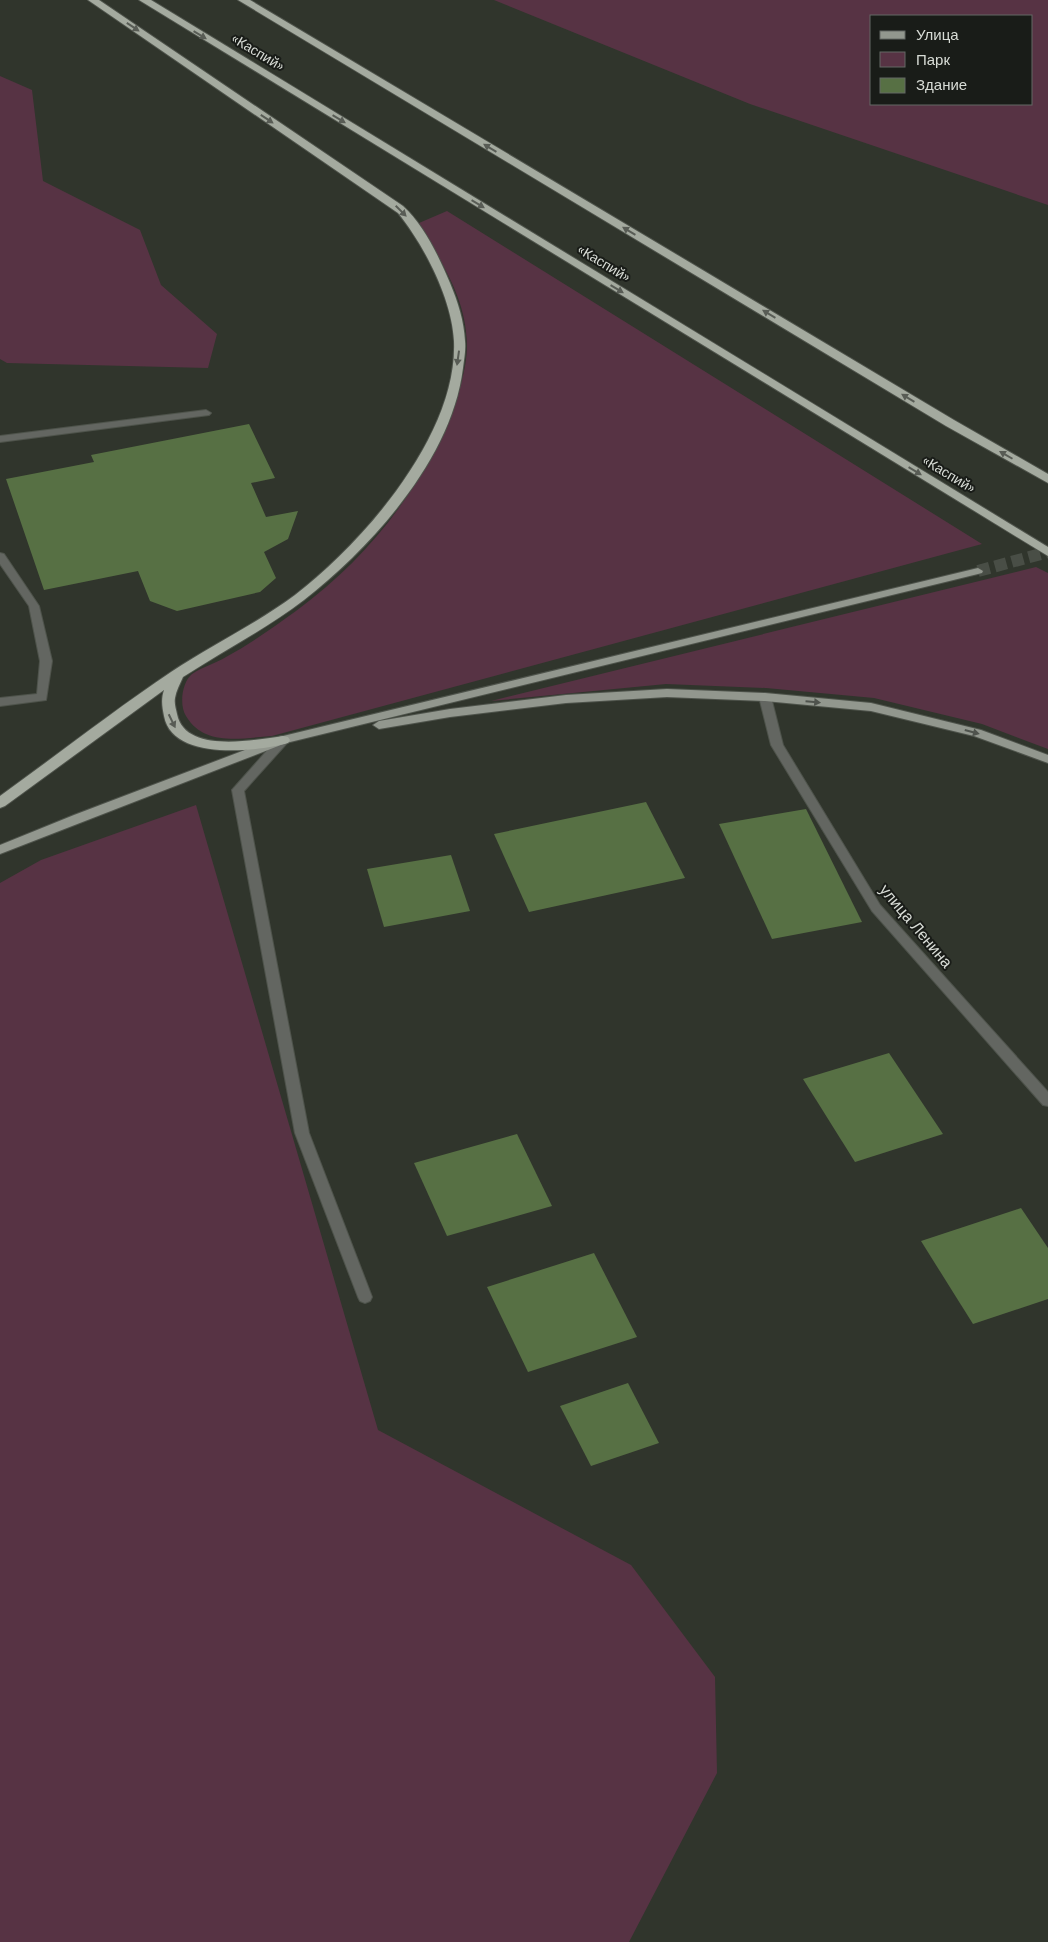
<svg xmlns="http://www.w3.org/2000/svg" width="1048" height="1942" viewBox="0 0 1048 1942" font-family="'DM Sans',sans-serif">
<rect width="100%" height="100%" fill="#30352c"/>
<g fill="#573344" fill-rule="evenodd">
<path d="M494 0H1048V205L750 104ZM872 16H1032V104H872Z"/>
<path d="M0 76 32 90 43 181 140 230 161 285 217 334 208 368 7 363 0 359Z"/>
<path d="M447 211 982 544 272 736C242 738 204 747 186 716 179 705 182 682 192 674 202 667 216 663 226 657 250 644 274 627 296 611 365 560 416 497 449 418 458 396 467 369 467 345 466 296 441 263 419 223Z"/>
<path d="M1036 567 1048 573V749L982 724 874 698 766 688 666 684 491 701Z"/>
<path d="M196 805 378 1430 631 1565 715 1677 717 1773 629 1942H0V883L41 860Z"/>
</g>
<g fill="#577044">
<path d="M249 424 275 478 251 483 266 517 298 511 288 539 264 552 276 578 260 592 177 611 150 601 138 571 44 590 6 479 94 462 91 455Z"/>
<path d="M646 802 685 878 529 912 494 834Z"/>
<path d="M806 809 862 922 772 939 719 824Z"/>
<path d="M451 855 470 911 384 927 367 869Z"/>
<path d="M889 1053 943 1134 855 1162 803 1079Z"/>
<path d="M517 1134 552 1206 447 1236 414 1163Z"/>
<path d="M1021 1208 1048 1248V1299L973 1324 921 1241Z"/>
<path d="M594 1253 637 1337 528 1372 487 1287Z"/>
<path d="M628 1383 659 1443 591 1466 560 1406Z"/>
</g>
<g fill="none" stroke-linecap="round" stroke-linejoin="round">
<path stroke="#494e46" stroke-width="12" stroke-dasharray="12 5.5" stroke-linecap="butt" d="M978 571 1048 552"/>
<defs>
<g id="minor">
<path d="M206 410 211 413 209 415 0 442V436Z"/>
<path d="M0 553 4 554 39 606 52 661 46 700 0 706V698L37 694 40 661 29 606 0 564Z"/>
<path d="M765 693 771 697 783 745 880 905 1048 1092V1106L1043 1105 872 911 771 745 759 697Z"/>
<path d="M283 736 289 740 287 743 244 791 309 1133 372 1297 370 1301 365 1303 360 1301 358 1297 295 1133 232 790 279 737Z"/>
</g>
<g id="major">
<path d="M978 568 983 571 982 573 286 743 0 854V845L74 815 279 737Z"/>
<path d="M667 689 765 693 871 703 981 730 1048 755V763L974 736 871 711 765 701 667 697 566 703 450 717 379 729 373 725 379 721 450 709 566 695Z"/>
</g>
<g id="highway">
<path d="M88 0H99L403 206C424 225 439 257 450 283 458 302 464 321 465 341 466 350 464 359 463 368 452 458 373 546 304 600 266 629 223 651 183 677 180 684 176 691 175 698 174 704 176 709 177 714 185 754 254 740 283 736L288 737 290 740 288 743C256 752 172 761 164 716 162 706 161 699 164 690L5 806 0 808V796C57 755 113 711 171 672 212 645 256 624 295 595 364 542 458 434 454 341 452 299 424 245 398 213Z"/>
<path d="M139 0H151L1048 547V556Z"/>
<path d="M238 0H250L954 420 1048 474V483L946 426Z"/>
</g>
</defs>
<use href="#minor" stroke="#4e534b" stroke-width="2"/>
<use href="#major" stroke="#4e534b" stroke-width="2"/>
<use href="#highway" stroke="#4e534b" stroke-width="2"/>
<use href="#minor" fill="#636661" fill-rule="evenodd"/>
<use href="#major" fill="#92978e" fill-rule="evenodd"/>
<use href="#highway" fill="#a4aa9f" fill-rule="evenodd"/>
</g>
<defs><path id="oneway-solid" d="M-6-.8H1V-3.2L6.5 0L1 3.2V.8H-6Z" transform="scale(1.25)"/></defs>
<g fill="#585c55">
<use href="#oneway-solid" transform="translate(133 27) rotate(34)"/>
<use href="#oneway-solid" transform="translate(200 35) rotate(31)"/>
<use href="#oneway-solid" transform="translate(267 119) rotate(34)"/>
<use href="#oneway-solid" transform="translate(339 119) rotate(31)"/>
<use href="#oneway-solid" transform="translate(490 148) rotate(-149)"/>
<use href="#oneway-solid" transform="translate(478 204) rotate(31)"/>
<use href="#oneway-solid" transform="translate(401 211) rotate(45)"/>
<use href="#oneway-solid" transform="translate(629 231) rotate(-149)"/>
<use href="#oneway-solid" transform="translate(617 289) rotate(31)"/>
<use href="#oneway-solid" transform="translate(769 314) rotate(-149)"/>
<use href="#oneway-solid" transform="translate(458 358) rotate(98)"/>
<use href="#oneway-solid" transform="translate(908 398) rotate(-149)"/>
<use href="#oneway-solid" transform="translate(1006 455) rotate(-150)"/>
<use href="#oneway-solid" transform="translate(915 471) rotate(31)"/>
<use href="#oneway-solid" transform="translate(172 721) rotate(64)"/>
</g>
<g fill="#4f534d">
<use href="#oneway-solid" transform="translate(813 702) rotate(5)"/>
<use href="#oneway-solid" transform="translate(972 732) rotate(15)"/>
</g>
<g text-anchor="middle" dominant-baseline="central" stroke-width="4" stroke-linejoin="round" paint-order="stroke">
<g font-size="14" fill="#d8dcd6" stroke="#191c18">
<text transform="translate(258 52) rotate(31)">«Каспий»</text>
<text transform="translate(604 263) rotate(31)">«Каспий»</text>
<text transform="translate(949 474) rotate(31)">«Каспий»</text>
</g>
<g font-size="16" fill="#d8dcd6" stroke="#191c18">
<text transform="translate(916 926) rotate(50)">улица Ленина</text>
</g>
</g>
<rect x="870" y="15" width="162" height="90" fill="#191c18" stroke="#656964"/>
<rect x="880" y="31" width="25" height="8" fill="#92978e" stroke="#656964"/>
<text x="916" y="40" font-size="15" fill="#d8dcd6">Улица</text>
<rect x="880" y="52" width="25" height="15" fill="#573344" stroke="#656964"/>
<text x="916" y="65" font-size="15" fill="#d8dcd6">Парк</text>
<rect x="880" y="78" width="25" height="15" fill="#577044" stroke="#656964"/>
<text x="916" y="90" font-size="15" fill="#d8dcd6">Здание</text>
</svg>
